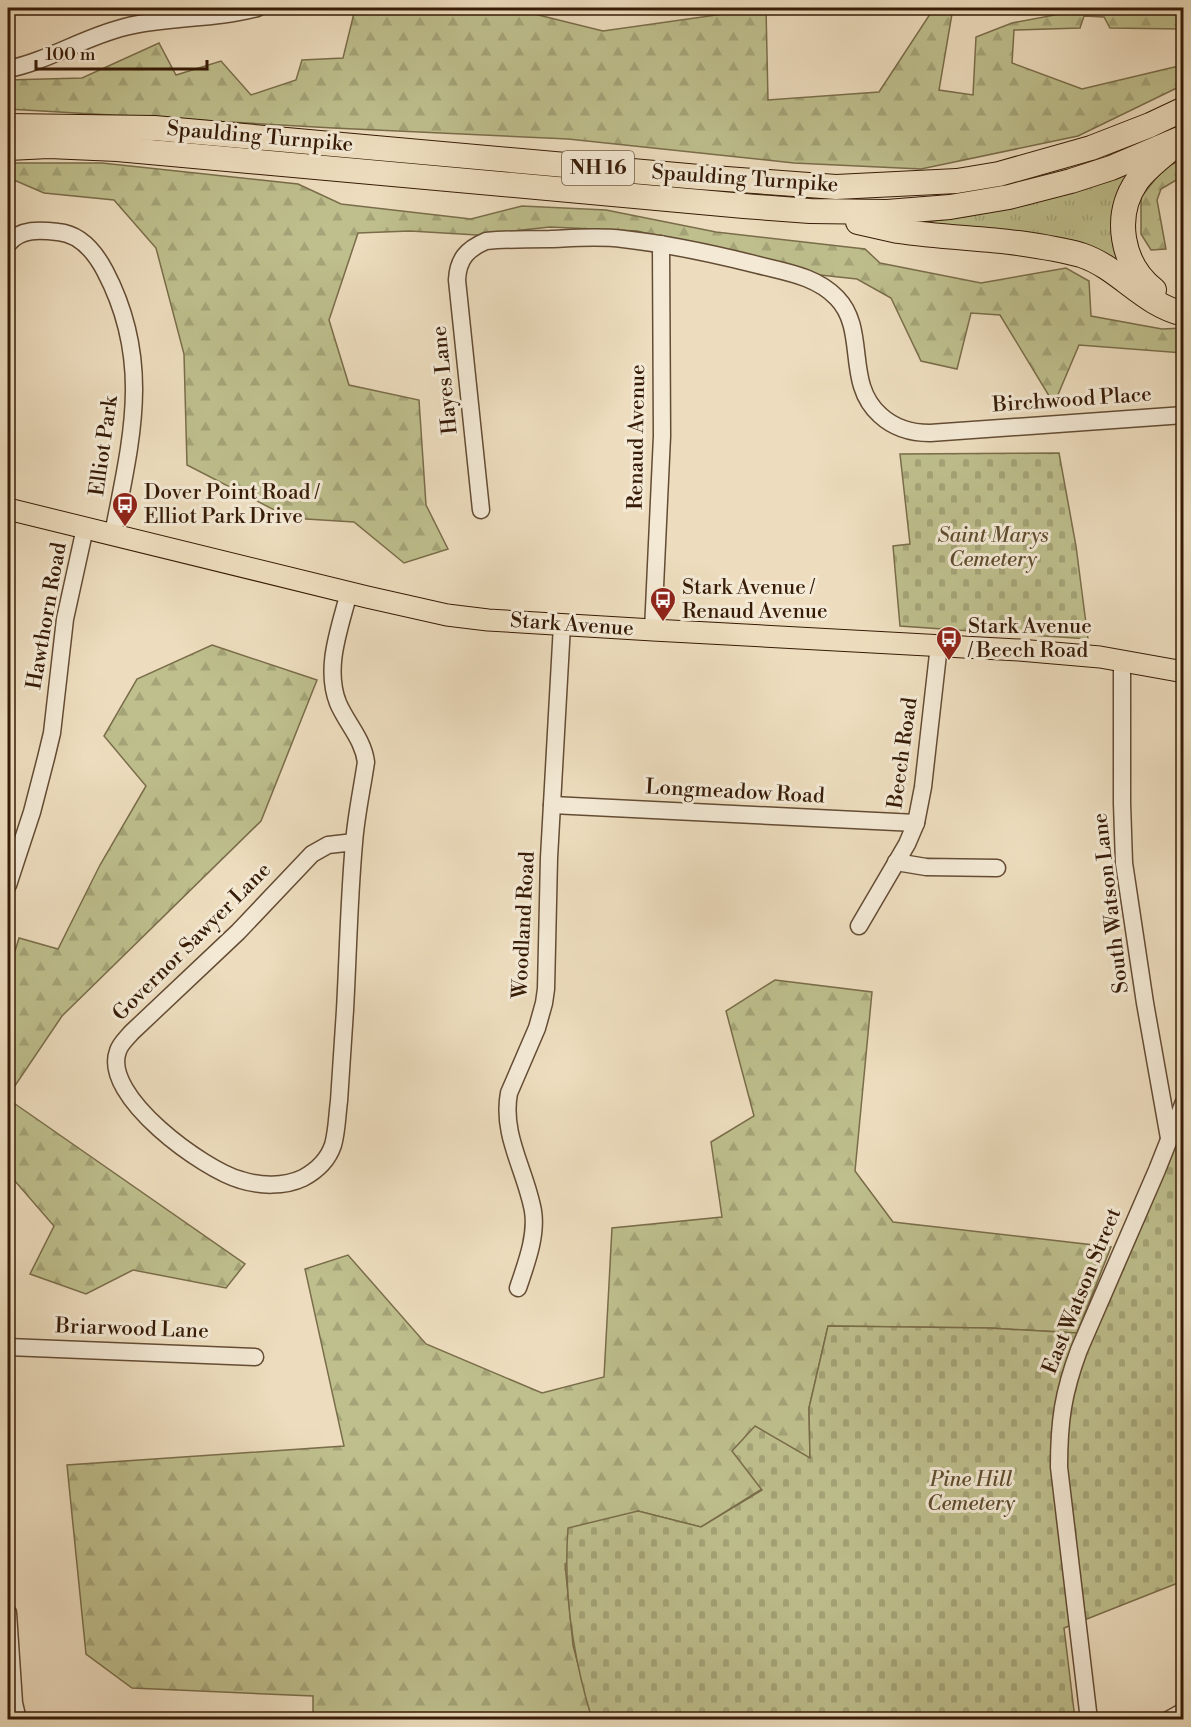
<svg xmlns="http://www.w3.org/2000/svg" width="1191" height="1727" viewBox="0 0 1191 1727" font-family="'Libre Bodoni',serif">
<defs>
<pattern id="grass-tufts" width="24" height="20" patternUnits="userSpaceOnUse" patternTransform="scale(1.5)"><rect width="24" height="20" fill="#bebf8d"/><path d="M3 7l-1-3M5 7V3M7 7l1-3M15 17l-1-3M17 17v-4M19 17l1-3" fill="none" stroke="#a4a478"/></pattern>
<pattern id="forest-firs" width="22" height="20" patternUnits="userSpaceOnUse" patternTransform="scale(1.5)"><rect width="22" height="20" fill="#bebf8d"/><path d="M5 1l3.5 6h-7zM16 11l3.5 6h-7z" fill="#a4a478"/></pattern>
<pattern id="cemetery-stones" width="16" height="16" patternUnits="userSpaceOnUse" patternTransform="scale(1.5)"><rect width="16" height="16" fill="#bebf8d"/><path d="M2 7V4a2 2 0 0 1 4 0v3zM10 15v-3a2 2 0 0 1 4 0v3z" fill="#a4a478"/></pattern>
</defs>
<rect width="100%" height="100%" fill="#edddbe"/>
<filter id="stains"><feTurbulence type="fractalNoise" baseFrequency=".00333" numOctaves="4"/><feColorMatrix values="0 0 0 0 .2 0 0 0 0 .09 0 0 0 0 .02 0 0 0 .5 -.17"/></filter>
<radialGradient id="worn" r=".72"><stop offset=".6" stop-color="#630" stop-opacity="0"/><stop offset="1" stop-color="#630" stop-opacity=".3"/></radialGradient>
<path fill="url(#grass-tufts)" stroke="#7a6d4a" stroke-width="1.5" d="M1134 171 1133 279 916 223 963 217 1026 205Z"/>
<g fill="url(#forest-firs)" stroke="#7a6d4a" stroke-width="1.5">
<path d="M510 8 603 31 766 8 768 100 879 92 934 8H953L939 90 973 95 976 37 1012 23 1055 15V8C1067 8 1078 9 1089 10 1106 11 1122 2 1137 13L1143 8H1183V29L1110 28 1104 17 1084 16 1080 28 1014 30 1012 63 1082 89 1183 65V85L1078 136 921 169 794 163 568 139 333 128 8 109V80L82 78 159 43 176 75 221 61 251 95 296 80 302 60 343 58 355 9Z"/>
<path d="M1183 159V176L1161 189 1157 200 1166 249 1151 250 1141 234V197L1164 168Z"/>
<path d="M8 163H102L298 184 341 204 471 219 522 206 606 210 716 232 865 249 880 263 981 283 1066 268 1089 281 1091 316 1162 329 1183 328V353L1079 345 1054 404 1000 315 971 313 957 369 921 361 891 298 857 279 820 275 637 231 550 227 477 235 410 231 358 233 329 320 349 385 419 400 426 505 448 549 404 563 354 522 290 518 187 465 184 354 156 248 114 200 44 193 14 180 8 181Z"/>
<path d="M212 645 317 680 261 821 62 1016 8 1096V974L19 938 58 949 100 865 146 786 104 736 137 679Z"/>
<path d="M775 980 872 992 855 1171 893 1222 1111 1247 1077 1333 989 1328 828 1326 809 1408 810 1459 701 1527 638 1511 565 1564 573 1645 592 1719H313V1696L132 1688 86 1654 67 1465 344 1446 305 1269 348 1255 426 1344 542 1393 604 1377 612 1228 722 1217 711 1142 754 1116 726 1011Z"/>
<path d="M8 1099 245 1264 226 1288 133 1270 86 1294 30 1274 54 1226 8 1173Z"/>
</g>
<g fill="url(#cemetery-stones)" stroke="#7a6d4a" stroke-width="1.5">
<path d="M1059 453 1076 546 1088 639 900 626 893 546 910 544 900 454Z"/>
<path d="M1183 1126V1581L1064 1628 1075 1719H592C573 1657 563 1594 568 1528L638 1511 701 1527 762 1490 732 1451 755 1426 810 1458 809 1408 828 1326 989 1328 1077 1333 1093 1337Z"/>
</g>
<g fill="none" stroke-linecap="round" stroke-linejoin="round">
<defs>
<g id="minor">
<path d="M8 69C48 61 84 37 125 27 168 16 214 20 257 8"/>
<path d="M8 244C20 228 41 230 58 232 81 234 95 252 105 271 153 362 131 440 113 534"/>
<path d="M481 510 457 280C458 259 467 249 486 241 508 239 529 239 550 239 575 238 599 236 623 239 669 244 714 254 758 265 785 272 816 276 837 298 868 330 844 383 880 415 894 428 910 433 930 433L1184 415"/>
<path d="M349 592C340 628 324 667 338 703 347 724 363 739 366 762 362 789 356 816 354 843 349 898 348 955 345 1010 343 1040 341 1070 339 1101 337 1116 337 1131 333 1145 328 1160 316 1171 303 1178 284 1187 260 1186 241 1180 204 1170 101 1096 118 1051 120 1044 127 1038 131 1033L238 932 312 854 328 845 354 842"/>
<path d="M653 630 662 436 661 244"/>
<path d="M1122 660V803L1124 863 1145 1003 1169 1138"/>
<path d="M552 805 916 823"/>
<path d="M896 862 926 867 997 868"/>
<path d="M8 885 32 812 46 758 52 733 65 619 85 528"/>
<path d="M859 926 907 844 916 823 923 787 939 645"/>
<path d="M518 1288C526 1264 537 1236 533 1211 526 1171 501 1135 509 1093L537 1028 544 1003 546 989 549 858 562 625"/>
<path d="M8 1347 255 1357"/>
<path d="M8 1613 14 1703 18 1720"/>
<path d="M1089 1720 1059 1467C1059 1421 1063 1393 1079 1350L1157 1170 1184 1102"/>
<path d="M1168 1720 1184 1711"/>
</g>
<path id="major" d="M8 509 367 597 447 615 488 620 653 630 1019 650 1100 657 1184 672"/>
<g id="highway">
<path d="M8 126 154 128 699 177 836 187 957 181 999 174 1091 148 1150 125 1184 109"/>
<path d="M8 148 49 146 117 149 744 206 810 211 887 212 950 207 1009 197 1071 181 1111 168 1184 137"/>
<path d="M858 222C871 225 885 228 898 231 938 237 978 238 1018 243 1039 246 1060 249 1081 255 1120 268 1142 304 1184 314"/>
<path d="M1154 290C1121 264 1113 216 1137 181 1145 170 1157 161 1167 152"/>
</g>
</defs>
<use href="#minor" stroke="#644c34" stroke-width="19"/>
<use href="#major" stroke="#361b06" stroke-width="23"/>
<use href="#highway" stroke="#361b06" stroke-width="26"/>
<use href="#minor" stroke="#f3e9d5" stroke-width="16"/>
<use href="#major" stroke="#edddbe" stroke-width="21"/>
<use href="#highway" stroke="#edddbe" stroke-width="24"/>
</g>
<defs>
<symbol id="bus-pin" viewBox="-11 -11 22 30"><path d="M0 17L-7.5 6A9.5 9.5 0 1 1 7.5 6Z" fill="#8f2418" stroke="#f3e9d5"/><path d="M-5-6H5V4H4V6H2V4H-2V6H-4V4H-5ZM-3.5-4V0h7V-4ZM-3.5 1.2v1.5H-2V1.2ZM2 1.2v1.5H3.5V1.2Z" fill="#fff"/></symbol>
</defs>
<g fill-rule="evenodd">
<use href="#bus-pin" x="110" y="490" width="30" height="40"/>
<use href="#bus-pin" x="648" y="585" width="30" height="40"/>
<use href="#bus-pin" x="934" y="624" width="30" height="40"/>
</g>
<g text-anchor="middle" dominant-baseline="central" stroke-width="6" stroke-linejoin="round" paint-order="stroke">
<rect fill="#f3e9d5" stroke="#6f5944" stroke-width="1.5" x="562" y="151" width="72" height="34" rx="4.5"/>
<g font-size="20" font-weight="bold" fill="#361b06">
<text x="598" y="168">NH 16</text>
</g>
<g font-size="21" fill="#361b06" stroke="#f3e9d5">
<text transform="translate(260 137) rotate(5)">Spaulding Turnpike</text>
<text transform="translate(745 179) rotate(4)">Spaulding Turnpike</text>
<text transform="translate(445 380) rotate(-96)">Hayes Lane</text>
<text transform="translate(1072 400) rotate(-4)">Birchwood Place</text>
<text transform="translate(637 437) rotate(-89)">Renaud Avenue</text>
<text transform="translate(104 446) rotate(-82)">Elliot Park</text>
<text transform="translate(47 616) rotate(-80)">Hawthorn Road</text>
<text transform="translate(572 625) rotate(4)">Stark Avenue</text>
<text transform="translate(903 753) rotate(-82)">Beech Road</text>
<text transform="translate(735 792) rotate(3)">Longmeadow Road</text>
<text transform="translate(1111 903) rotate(-97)">South Watson Lane</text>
<text transform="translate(524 925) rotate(-87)">Woodland Road</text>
<text transform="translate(192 942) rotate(-45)">Governor Sawyer Lane</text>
<text transform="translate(1082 1291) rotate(-68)">East Watson Street</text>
<text transform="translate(132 1329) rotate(2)">Briarwood Lane</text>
</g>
<g font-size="21" fill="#361b06" stroke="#f3e9d5" text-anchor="start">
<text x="144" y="493">Dover Point Road /<tspan x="144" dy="24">Elliot Park Drive</tspan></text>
<text x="682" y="588">Stark Avenue /<tspan x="682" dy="24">Renaud Avenue</tspan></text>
<text x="968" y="627">Stark Avenue<tspan x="968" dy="24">/ Beech Road</tspan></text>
</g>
<g font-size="21" font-style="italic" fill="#5f4c2e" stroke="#f3e9d5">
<text x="993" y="536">Saint Marys<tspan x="993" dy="24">Cemetery</tspan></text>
<text x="971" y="1480">Pine Hill<tspan x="971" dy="24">Cemetery</tspan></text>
</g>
</g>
<rect width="1191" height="1727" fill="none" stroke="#edddbe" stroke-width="30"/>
<rect x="9" y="9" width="1173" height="1709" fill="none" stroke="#361b06" stroke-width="3"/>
<rect x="15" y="15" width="1161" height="1697" fill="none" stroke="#361b06" stroke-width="1.5"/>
<path d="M36 60v9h171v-9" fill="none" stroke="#361b06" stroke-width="3"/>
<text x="45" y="60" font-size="18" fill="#361b06" stroke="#f3e9d5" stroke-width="4.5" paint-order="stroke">100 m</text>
<rect width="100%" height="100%" filter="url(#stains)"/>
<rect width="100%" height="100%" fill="url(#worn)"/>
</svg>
